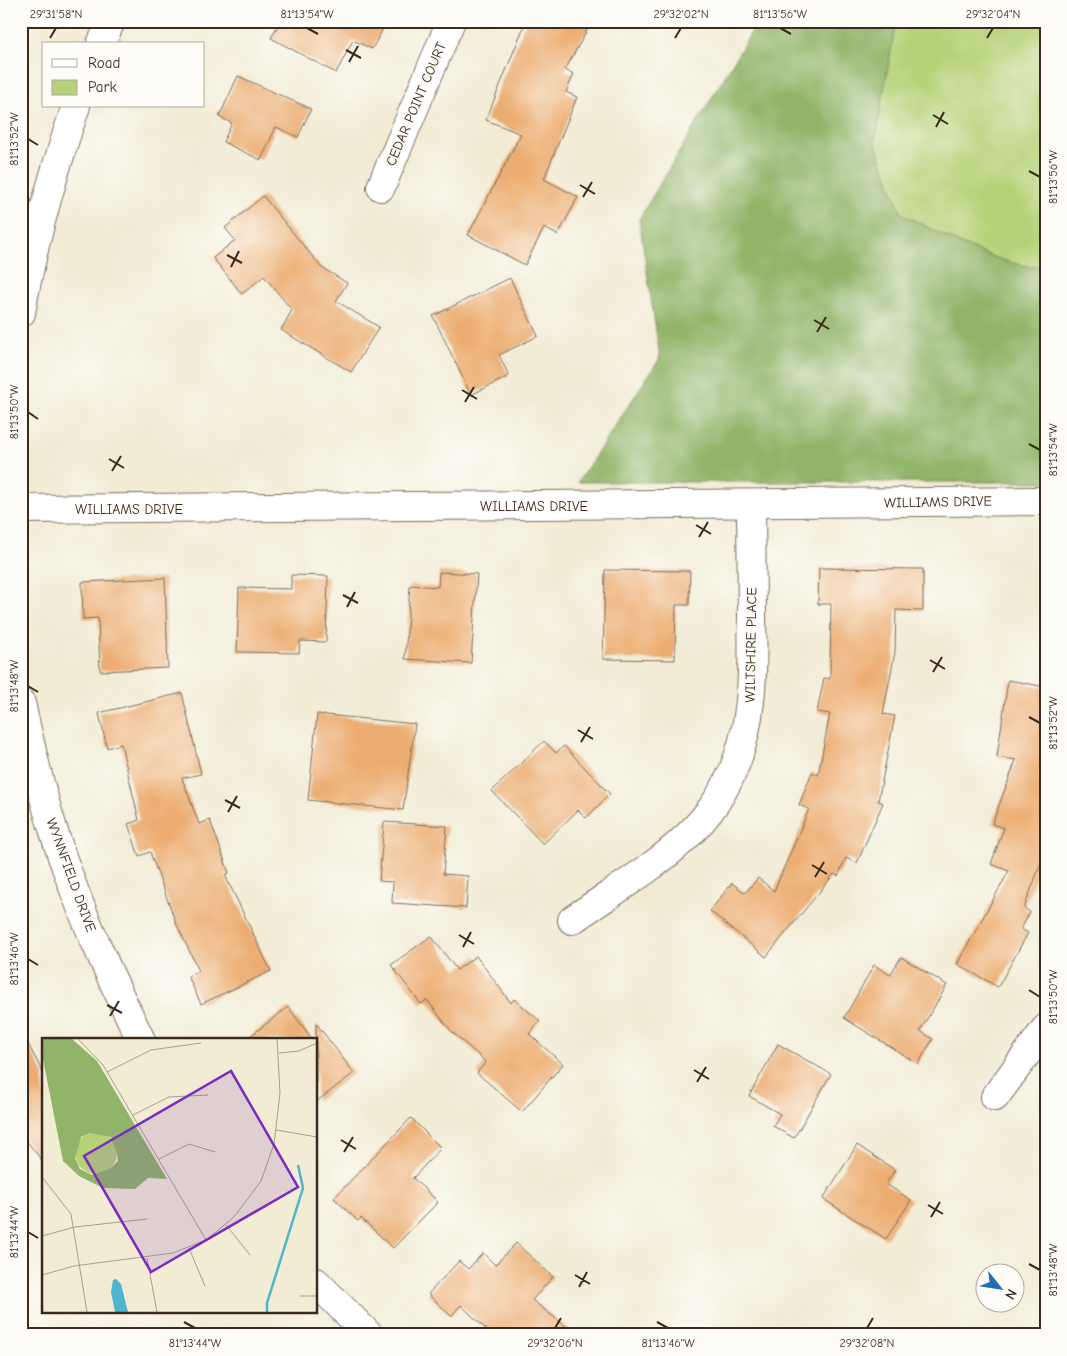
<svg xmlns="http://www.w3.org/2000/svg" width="1067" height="1356" viewBox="0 0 1067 1356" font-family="'Comic Neue',sans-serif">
<rect width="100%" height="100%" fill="#fdfcf7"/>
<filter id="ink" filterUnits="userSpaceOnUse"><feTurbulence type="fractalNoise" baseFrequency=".02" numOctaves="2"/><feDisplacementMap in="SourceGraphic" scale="10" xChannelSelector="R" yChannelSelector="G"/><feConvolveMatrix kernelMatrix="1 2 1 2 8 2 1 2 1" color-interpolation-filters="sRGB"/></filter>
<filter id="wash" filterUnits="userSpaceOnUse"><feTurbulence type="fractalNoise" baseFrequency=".0096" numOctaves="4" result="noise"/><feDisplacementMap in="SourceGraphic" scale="20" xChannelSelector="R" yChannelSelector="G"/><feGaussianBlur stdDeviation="1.12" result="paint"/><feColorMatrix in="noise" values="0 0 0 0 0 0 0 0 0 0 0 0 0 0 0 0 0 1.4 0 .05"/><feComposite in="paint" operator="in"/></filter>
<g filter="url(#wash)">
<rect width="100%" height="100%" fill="#f2ecd5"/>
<path fill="#b6d278" stroke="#787e4b" d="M896 21H1046V267C1008 271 936 232 901 213L875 142Z"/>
<path fill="#90b468" stroke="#666f43" d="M758 21H896L875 142 901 213C935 232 1008 271 1046 267V482H578L660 358 639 219Z"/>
<g id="blocks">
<g fill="#ecad72">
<path d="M280 21H387L372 49 353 40 336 73 271 38Z"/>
<path d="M526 21H592L565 70 574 74 566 92 577 97 544 179 578 197 558 235 544 228 525 265 468 235 521 134 486 120Z"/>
<path d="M238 76 311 109 298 137 276 127 261 160 223 142 232 123 219 117Z"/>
<path d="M263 196 321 267 347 283 336 301 379 327 351 372 281 330 292 310 264 276 242 294 213 258 235 240 225 228Z"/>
<path d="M510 278 538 336 499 355 509 376 471 395 433 316Z"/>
<path d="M819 568 923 569V611L896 610 895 652 883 714 895 716 878 801 883 803 857 863 846 858 838 876 834 874 766 957 710 911 732 883 745 893 758 878 774 891 809 809 799 805 812 772 818 775 830 714 817 712 824 678 830 679 831 604H818Z"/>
<path d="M605 570 690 571 689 605H676L675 660 603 659Z"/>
<path d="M439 572 477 574 471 663 405 659 410 585 438 587Z"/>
<path d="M291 575 328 576 326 642 300 641 299 653 237 652 239 588 291 589Z"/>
<path d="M165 578 168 668 100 671 98 618 83 619 82 582Z"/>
<path d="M1008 680 1046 687V850L1024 908 1030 912 1021 929 1028 933 998 987 957 964 1009 871 991 864 1004 828 992 824 1016 760 997 757Z"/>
<path d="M182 693 201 774 182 778 199 824 210 820 229 873 225 875 271 971 201 1004 188 976 199 971 176 923 150 852 139 856 128 824 139 820 121 744 107 748 99 713Z"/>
<path d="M317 714 415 724 403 810 308 800Z"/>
<path d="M544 741 556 753 564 746 610 794 586 818 578 810 543 844 492 791Z"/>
<path d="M384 822 447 826 443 874 468 876 466 908 392 903 393 882 379 881Z"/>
<path d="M431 936 457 970 476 956 511 1003 514 999 540 1021 529 1034 563 1064 522 1112 477 1073 486 1062 451 1031 427 1000 421 1004 391 965Z"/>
<path d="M901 957 947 985 920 1031 933 1039 918 1064 844 1018 874 965 890 975Z"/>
<path d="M288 1007 313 1040H245Z"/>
<path d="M316 1023 354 1073 316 1102Z"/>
<path d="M21 1030 44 1075V1163L21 1134Z"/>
<path d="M778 1044 831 1074 794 1138 773 1126 780 1114 749 1096Z"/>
<path d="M411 1118 441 1148 413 1178 438 1202 393 1248 361 1218 358 1221 334 1198Z"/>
<path d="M857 1145 895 1170 886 1184 911 1200 886 1239 823 1199Z"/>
<path d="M516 1243 553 1277 532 1300 577 1335H492L461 1305 451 1316 428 1294 459 1261 468 1269 483 1253 495 1265Z"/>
</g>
</g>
</g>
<g filter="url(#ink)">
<use href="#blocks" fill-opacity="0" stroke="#7b6e5e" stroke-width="1"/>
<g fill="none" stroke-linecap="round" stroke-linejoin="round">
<defs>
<g id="minor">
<path d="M101 44 111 21"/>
<path d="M381 187 451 21"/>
<path d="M21 313C33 242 53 174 76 106"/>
<path d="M21 509 1046 501"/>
<path d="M21 703C34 762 48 820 69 876 89 932 115 986 141 1040"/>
<path d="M572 920C613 891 661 865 696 827 753 767 754 691 752 614 752 577 751 540 751 504"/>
<path d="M995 1097 1046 1028"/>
<path d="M316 1282 369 1335"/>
</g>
</defs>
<use href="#minor" stroke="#7b6e5e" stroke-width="30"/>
<use href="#minor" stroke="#fff" stroke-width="28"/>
</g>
</g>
<path fill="none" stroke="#3b2a1e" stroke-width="2" d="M307 28 318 34M780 28 791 34M50 38 56 28M675 38 681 28M987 38 993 28M346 50 361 58M349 62 358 46M933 115 948 124M936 127 944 112M28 139 38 145M1029 171 1040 177M580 185 595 194M583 197 592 182M227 255 242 263M231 267 239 251M814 320 829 329M817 332 826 317M462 390 477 399M465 402 474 387M28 412 38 419M1029 444 1040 450M109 459 124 468M112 471 121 456M696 525 711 534M699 537 708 522M343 595 358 603M347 607 355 592M930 660 945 669M933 672 942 657M28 686 38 692M1029 717 1040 723M578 730 593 739M581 742 590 727M225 800 240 808M228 812 237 796M812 865 827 874M815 877 824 862M459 935 474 944M463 947 471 932M28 959 38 965M1029 990 1040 997M107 1005 122 1013M110 1016 119 1001M694 1070 709 1079M697 1082 706 1067M341 1140 356 1149M344 1152 353 1137M928 1205 943 1214M931 1217 940 1202M28 1232 38 1238M1029 1264 1040 1270M575 1275 590 1284M579 1287 587 1272M184 1322 195 1328M657 1322 668 1328M555 1328 561 1318M867 1328 873 1318"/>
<g text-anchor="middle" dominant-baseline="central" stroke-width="4" stroke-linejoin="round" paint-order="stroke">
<g font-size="14" fill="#3b2a1e" stroke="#fdfcf7">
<text transform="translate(416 104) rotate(-67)">CEDAR POINT COURT</text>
<text transform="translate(938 502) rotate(-1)">WILLIAMS DRIVE</text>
<text x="534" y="506">WILLIAMS DRIVE</text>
<text x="129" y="509">WILLIAMS DRIVE</text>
<text transform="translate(751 645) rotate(-89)">WILTSHIRE PLACE</text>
<text transform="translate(71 875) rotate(70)">WYNNFIELD DRIVE</text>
</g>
</g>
<g transform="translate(42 1038)">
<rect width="275" height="275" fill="#f2ecd5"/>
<path d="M33 115a21 21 0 1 1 42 0a21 21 0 1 1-42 0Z" fill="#b6d278"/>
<path d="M0 1H30L55 23 125 141 106 140 93 151 61 150 37 138 21 123 0 16ZM48 95 69 99 75 115 76 123 69 130 50 137 38 131 33 120 39 99Z" fill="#90b468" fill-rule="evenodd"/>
<path d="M74 241 79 246 86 274H73L69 254 71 242Z" fill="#4fb4cd"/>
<path fill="none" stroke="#4fb4cd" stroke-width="2.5" d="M225 274V265L261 150 256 127"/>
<path fill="none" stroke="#a99e8c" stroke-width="1" d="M36 1 61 27 164 202M237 15 257 13 275 5M65 34 109 12 159 5M91 77 127 59 166 57M234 92 275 99M117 121 147 106 173 114M0 139 29 176 45 274M184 187 208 217M0 198 33 189 105 181M147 210 163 248M105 220 115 274M0 237 32 228 131 215 164 202 192 179 219 143 232 106 238 55 235 1M258 258H275"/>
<path fill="#7b2cbf" fill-opacity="0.15" stroke="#7b2cbf" stroke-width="2.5" d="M189 33 256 149 109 234 42 118Z"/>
<rect width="275" height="275" fill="none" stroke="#3b2a1e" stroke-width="2.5"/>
</g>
<rect width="1067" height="1356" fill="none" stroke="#fdfcf7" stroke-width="55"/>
<rect x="42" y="42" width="162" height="65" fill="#fdfcf7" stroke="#afa8a0"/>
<rect x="52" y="59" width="25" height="8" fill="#ffffff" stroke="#afa8a0"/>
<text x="88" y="68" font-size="15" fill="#3b2a1e">Road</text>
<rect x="52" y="80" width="25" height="15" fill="#b6d278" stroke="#afa8a0"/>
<text x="88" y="92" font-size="15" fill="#3b2a1e">Park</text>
<g transform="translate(1000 1288) rotate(120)"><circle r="24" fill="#fdfcf7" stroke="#afa8a0"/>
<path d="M0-4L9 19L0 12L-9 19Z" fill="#1f6fb2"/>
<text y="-8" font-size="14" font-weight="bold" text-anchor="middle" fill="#3b2a1e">N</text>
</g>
<rect x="28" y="28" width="1012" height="1300" fill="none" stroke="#3b2a1e" stroke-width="2"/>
<g font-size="12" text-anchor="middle" fill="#3b2a1e">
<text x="56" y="18">29°31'58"N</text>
<text x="307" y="18">81°13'54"W</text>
<text x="681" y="18">29°32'02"N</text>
<text x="780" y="18">81°13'56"W</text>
<text x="993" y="18">29°32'04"N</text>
<text transform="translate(14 139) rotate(-90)" y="4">81°13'52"W</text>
<text transform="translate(1053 177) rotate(-90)" y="4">81°13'56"W</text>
<text transform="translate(14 412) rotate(-90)" y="4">81°13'50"W</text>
<text transform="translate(1053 450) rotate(-90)" y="4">81°13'54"W</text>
<text transform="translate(14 686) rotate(-90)" y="4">81°13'48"W</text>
<text transform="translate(1053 723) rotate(-90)" y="4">81°13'52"W</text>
<text transform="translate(14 959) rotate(-90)" y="4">81°13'46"W</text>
<text transform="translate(1053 997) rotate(-90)" y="4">81°13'50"W</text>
<text transform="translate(14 1232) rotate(-90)" y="4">81°13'44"W</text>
<text transform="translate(1053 1270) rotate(-90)" y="4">81°13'48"W</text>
<text x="195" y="1347">81°13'44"W</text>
<text x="555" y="1347">29°32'06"N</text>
<text x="668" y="1347">81°13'46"W</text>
<text x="867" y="1347">29°32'08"N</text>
</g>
</svg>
